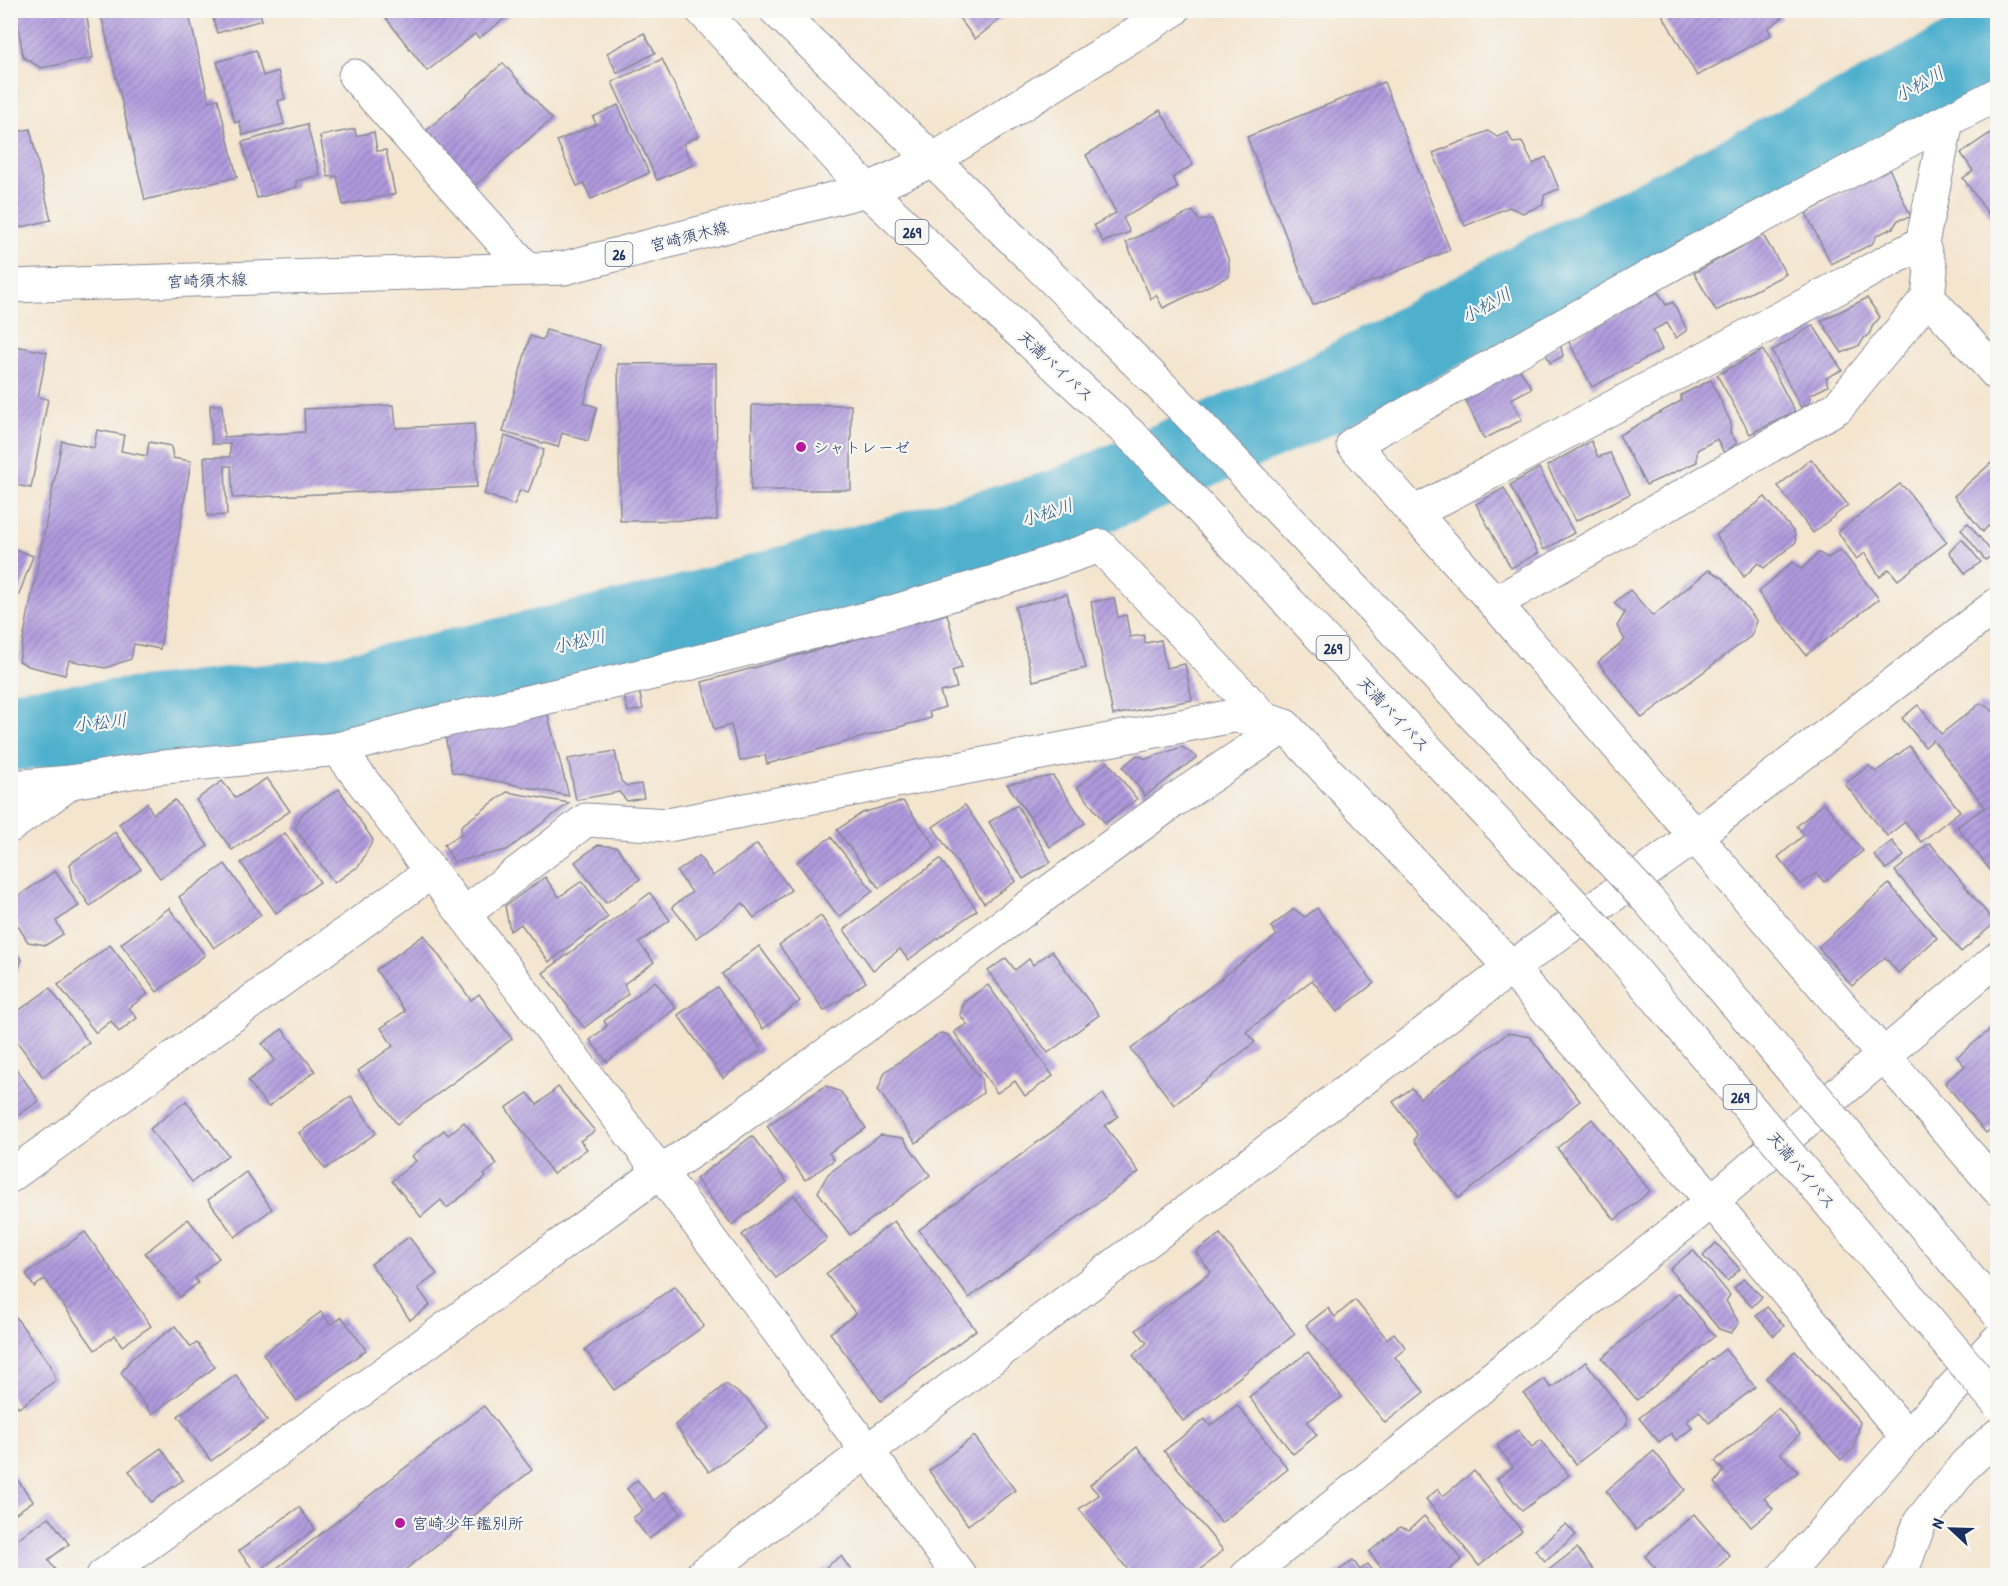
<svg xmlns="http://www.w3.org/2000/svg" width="2008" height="1586" viewBox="0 0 2008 1586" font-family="'Patrick Hand','Klee One',sans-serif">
<defs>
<pattern id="building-hatch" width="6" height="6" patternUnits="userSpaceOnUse" patternTransform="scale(1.5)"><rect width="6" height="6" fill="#b09add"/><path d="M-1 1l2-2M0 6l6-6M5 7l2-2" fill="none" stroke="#8e7eb6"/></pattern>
</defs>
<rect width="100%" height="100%" fill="#f6f6f2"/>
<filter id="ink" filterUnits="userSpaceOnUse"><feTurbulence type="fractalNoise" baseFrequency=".0167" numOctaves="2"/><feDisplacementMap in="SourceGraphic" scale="12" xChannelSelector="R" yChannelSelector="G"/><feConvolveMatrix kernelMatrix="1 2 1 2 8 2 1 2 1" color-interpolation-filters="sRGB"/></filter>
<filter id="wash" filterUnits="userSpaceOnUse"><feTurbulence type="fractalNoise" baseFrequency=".008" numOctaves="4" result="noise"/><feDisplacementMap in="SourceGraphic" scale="24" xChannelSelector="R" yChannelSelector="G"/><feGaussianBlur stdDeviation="1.35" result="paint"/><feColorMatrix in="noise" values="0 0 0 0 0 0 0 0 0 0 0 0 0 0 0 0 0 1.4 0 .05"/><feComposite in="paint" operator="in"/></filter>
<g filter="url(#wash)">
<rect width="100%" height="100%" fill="#f4e5cf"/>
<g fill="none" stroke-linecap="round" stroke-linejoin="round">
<path stroke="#4fb0ce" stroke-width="81" d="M10 731 330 698 665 621 1062 509 1313 399 1542 275 1893 98 1998 40"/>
</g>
<g id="blocks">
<g fill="url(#building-hatch)">
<path d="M16 10H86L93 58 41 68 23 57Z"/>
<path d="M100 10H188L209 101 218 99 237 177 145 200Z"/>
<path d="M211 10H259L262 20 217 33Z"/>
<path d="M385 10H516L479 38 475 34 427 71 382 13Z"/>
<path d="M953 10H1012L975 39Z"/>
<path d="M1668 10H1777L1782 18 1768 28 1771 35 1697 76 1662 14Z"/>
<path d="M644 33 655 53 617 73 607 53Z"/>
<path d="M256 50 263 76 278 71 285 99 278 101 284 124 243 135 239 121 235 123 217 62Z"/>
<path d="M662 59 699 136 683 144 693 165 657 180 612 82Z"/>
<path d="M503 63 552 119 472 188 425 132Z"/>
<path d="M10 75 18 93 10 96Z"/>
<path d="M1384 82 1450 250 1313 305 1247 137Z"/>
<path d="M618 105 649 173 591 199 584 183 577 186 557 141 596 124 593 117Z"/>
<path d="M1160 110 1193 165 1173 177 1178 188 1123 218 1130 232 1103 242 1094 225 1116 213 1086 155Z"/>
<path d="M307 124 320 175 296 181 297 187 257 198 242 142Z"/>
<path d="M1998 128V214L1991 218 1963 178 1973 171 1961 153Z"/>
<path d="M30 129 51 220 10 230V134Z"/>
<path d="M355 129 356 136 374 132 377 151 386 150 395 194 343 205 337 176 328 177 320 136Z"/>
<path d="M1488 131 1497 137 1508 132 1513 143 1522 142 1533 164 1546 157 1559 189 1544 195 1543 205 1523 213 1509 207 1465 226 1433 153Z"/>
<path d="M1889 168 1911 217 1898 220 1893 228 1877 235 1872 244 1831 264 1806 213Z"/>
<path d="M1193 211 1199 221 1212 219 1229 261V276L1163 308 1156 295 1151 299 1126 242Z"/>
<path d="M1763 235 1786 274 1716 311 1694 273Z"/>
<path d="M1658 292 1666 305 1673 302 1687 330 1676 338 1667 323 1653 330 1662 350 1592 387 1568 340Z"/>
<path d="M1867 298 1880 317 1872 327 1869 335 1864 338 1860 345 1842 353 1821 321Z"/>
<path d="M1813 325 1842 370 1826 378 1828 386 1810 395V402L1801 408 1772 351Z"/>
<path d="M546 330 600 345 584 403 597 407 588 441 562 433 558 447 503 432 530 336 543 340Z"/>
<path d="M1560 343 1563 356 1550 363 1545 351Z"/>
<path d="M10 345 47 352 38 397 48 399 31 488 10 484Z"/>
<path d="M1763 350 1795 412 1750 434 1717 375Z"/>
<path d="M716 363 717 520 620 521 618 364Z"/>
<path d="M1518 367 1532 388 1511 399 1522 420 1484 439 1464 396Z"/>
<path d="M1711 380 1731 423 1730 432 1737 443 1724 453 1717 439 1697 450V462L1646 485 1619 435 1681 401V395Z"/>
<path d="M210 405H222L224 437 305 432 304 409 394 405 396 428 474 424 477 487 233 498 231 466H225L227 515 207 516 204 457H230V444H212Z"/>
<path d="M752 405H851V490H751Z"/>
<path d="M97 430 124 435 121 451 147 456 149 442 171 446 173 458 191 461 160 649 134 644 131 659 105 668 69 660 65 675 28 666 19 661 62 441 94 448Z"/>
<path d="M505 436 544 450 528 493 520 490 514 505 484 494Z"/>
<path d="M1591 441 1598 457 1610 453 1630 494 1576 521 1547 466Z"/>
<path d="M1998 457V531L1988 526 1983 532 1954 496Z"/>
<path d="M1811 459 1848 505 1813 533 1778 486Z"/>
<path d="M1539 468 1574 533 1544 550 1510 485Z"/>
<path d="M1900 484 1907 490 1947 542 1898 580 1889 569 1880 577 1865 553 1856 559 1838 532Z"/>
<path d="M1504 488 1538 553 1511 568 1476 504Z"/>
<path d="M1765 497 1794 532 1796 542 1764 568 1758 563 1744 577 1716 535Z"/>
<path d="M1968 523 1994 555 1985 560 1961 529Z"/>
<path d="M1962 539 1981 562 1965 573 1949 552Z"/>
<path d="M10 547 33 556 14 608 10 607Z"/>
<path d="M1841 550 1879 599 1806 655 1758 592 1792 562 1801 569 1819 553 1828 558Z"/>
<path d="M1709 570 1723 578 1757 621 1751 636 1642 718 1598 662 1625 640 1617 626 1625 613 1614 603 1630 590 1653 616Z"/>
<path d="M1067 594 1086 668 1033 681 1015 607Z"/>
<path d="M1114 598 1118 617 1126 615 1130 637 1144 635 1145 643 1161 640 1166 668 1185 664 1192 700 1113 715 1091 602Z"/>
<path d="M947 614 962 668 952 671 957 688 940 692 945 707 929 712 931 718 767 764 765 755 740 761 731 725 714 730 702 682Z"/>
<path d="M639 690 643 709 628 712 623 693Z"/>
<path d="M1981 703 1993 711 1998 707V864L1990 870 1957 827 1985 807 1933 740 1925 747 1902 718 1918 705 1941 734Z"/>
<path d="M547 712 569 796 452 772 445 736Z"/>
<path d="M1909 746 1960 811 1921 842 1905 822 1887 836 1845 784 1869 766 1876 772Z"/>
<path d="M1182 747 1197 757 1145 796 1123 767 1137 755 1146 759Z"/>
<path d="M615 751 621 781 627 786 641 784 644 798 627 801 619 792 576 800 568 759Z"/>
<path d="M1108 762 1137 799 1105 823 1077 787Z"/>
<path d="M1053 776 1085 823 1050 847 1007 784Z"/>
<path d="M267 778 290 811 232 850 196 800 222 781 236 798Z"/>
<path d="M339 789 373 840 359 866 334 883 295 828 303 813Z"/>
<path d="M507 792 569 803 507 850 454 862 444 845 461 834V826Z"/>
<path d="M175 800 208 846 160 878 119 824 147 803 153 814Z"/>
<path d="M903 801 936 847 879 888 837 830 862 813Z"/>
<path d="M1824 803 1863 851 1824 882 1816 873 1801 885 1778 857 1804 835 1797 826Z"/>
<path d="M965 805 1016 881 984 903 933 827Z"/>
<path d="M1017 805 1051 862 1023 879 989 822Z"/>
<path d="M115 832 141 869 90 906 73 881 70 864Z"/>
<path d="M285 833 320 882 276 913 241 863Z"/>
<path d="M831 837 873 891 839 917 797 862Z"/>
<path d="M1892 841 1904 856 1886 869 1874 855Z"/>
<path d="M1930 843 1995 923 1961 952 1895 871Z"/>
<path d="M757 844 791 890 754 918 743 903 696 938 672 907 692 892 677 872 699 856 713 876Z"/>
<path d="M598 845 617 847 640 879 606 903 575 862Z"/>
<path d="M940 859 977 910 908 960 900 949 873 970 844 930Z"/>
<path d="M225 864 261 915 214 948 179 897Z"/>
<path d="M55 871 79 906 56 921 63 934 46 945 28 942 10 913V907L14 899Z"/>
<path d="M545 877 559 897 582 881 608 917 549 962 521 924 510 931 505 906Z"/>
<path d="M1889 884 1937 938 1898 973 1885 957 1852 986 1818 947Z"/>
<path d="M650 893 670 920 639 943 654 962 624 984 628 994 584 1028 543 973Z"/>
<path d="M169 908 205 955 157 992 121 944Z"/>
<path d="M1317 908 1374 983 1337 1012 1312 980 1246 1032 1255 1042 1174 1105 1131 1049 1277 935 1271 927 1294 909 1305 917Z"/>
<path d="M821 916 866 982 824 1011 779 945Z"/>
<path d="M424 935 471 1000 479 994 512 1039 397 1124 358 1071 393 1046 381 1028 405 1011 376 970Z"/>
<path d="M10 943 22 960 18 970 10 975Z"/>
<path d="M110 945 148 994 129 1008 137 1018 119 1032 111 1021 96 1033 58 985Z"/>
<path d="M759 946 800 1001 763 1029 722 974Z"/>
<path d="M1052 951 1099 1015 1048 1053 988 971 1006 958 1015 970 1029 959 1033 965Z"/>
<path d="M655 981 676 1008 607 1062 590 1040 607 1026 604 1021Z"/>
<path d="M988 985 1053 1076 1025 1096 1015 1081 997 1093 954 1032 967 1024 960 1015 964 1002Z"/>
<path d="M717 987 762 1050 723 1078 678 1015Z"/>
<path d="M50 988 89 1043 43 1077 10 1032V1017Z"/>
<path d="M1998 1023V1123L1986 1133 1945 1083 1965 1066 1957 1057Z"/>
<path d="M282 1029 315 1071 268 1107 248 1081 275 1060 262 1044Z"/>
<path d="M941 1033 948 1035 981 1079 983 1093 916 1143 878 1090 885 1072Z"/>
<path d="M1508 1033 1530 1037 1580 1101 1459 1198 1414 1141 1417 1134 1393 1102 1412 1088 1420 1098Z"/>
<path d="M10 1060 39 1101 10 1121Z"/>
<path d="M825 1086 841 1092 866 1128 829 1153 834 1160 805 1180 767 1126Z"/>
<path d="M558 1087 595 1131 580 1141 587 1149 553 1174 506 1108 528 1093 537 1105Z"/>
<path d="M1103 1094 1118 1116 1105 1126 1139 1172 969 1298 919 1230Z"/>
<path d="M351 1096 376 1133 325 1169 299 1133Z"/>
<path d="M186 1101 228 1155 192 1182 150 1129Z"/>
<path d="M1592 1119 1650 1191 1615 1220 1557 1148Z"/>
<path d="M464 1122 497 1164 484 1175 486 1177 447 1208 441 1200 421 1217 392 1181 416 1161 412 1156 444 1130 448 1135Z"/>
<path d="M881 1135 903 1138 930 1175 850 1235 818 1192 828 1174Z"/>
<path d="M752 1136 787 1182 732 1225 696 1179Z"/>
<path d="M246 1172 272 1209 235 1237 208 1200Z"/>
<path d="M794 1195 827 1239 776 1278 742 1235Z"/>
<path d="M188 1219 219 1258 195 1278 198 1283 180 1297 145 1253Z"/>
<path d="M894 1221 976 1330 881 1401 830 1333 856 1314 826 1274Z"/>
<path d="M85 1232 151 1326 122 1346 115 1335 95 1350 45 1279 34 1287 26 1274Z"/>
<path d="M1220 1234 1295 1334 1183 1421 1133 1355 1147 1343 1136 1330 1211 1272 1196 1252Z"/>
<path d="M409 1237 437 1274 418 1288 430 1305 410 1320 371 1264Z"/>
<path d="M1716 1243 1740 1269 1727 1281 1703 1256Z"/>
<path d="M1693 1250 1730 1295 1726 1301 1739 1323 1731 1333 1719 1329 1670 1269Z"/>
<path d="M1744 1279 1762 1297 1752 1307 1734 1288Z"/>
<path d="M675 1286 704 1326 614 1390 585 1350Z"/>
<path d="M1679 1293 1715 1336 1637 1400 1602 1358Z"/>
<path d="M1355 1300 1387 1339 1394 1333 1406 1348 1395 1357 1424 1392 1385 1423 1306 1325 1328 1308 1335 1317Z"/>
<path d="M1767 1307 1784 1326 1774 1336 1756 1316Z"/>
<path d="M321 1312 331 1325 342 1317 366 1350 297 1401 263 1354Z"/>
<path d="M15 1316 50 1364 56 1380 19 1408 10 1396V1319Z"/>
<path d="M175 1326 191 1347 197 1343 215 1367 152 1414 121 1373 131 1359Z"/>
<path d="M1725 1349 1755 1387 1709 1423 1699 1411 1687 1421 1692 1428 1676 1440 1671 1433 1659 1442 1639 1418Z"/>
<path d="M1795 1351 1860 1422 1854 1448 1841 1460 1766 1378Z"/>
<path d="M1308 1352 1342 1397 1307 1422 1317 1435 1293 1454 1249 1397Z"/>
<path d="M1586 1362 1626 1416 1627 1425 1576 1464 1524 1394 1544 1379 1551 1388Z"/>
<path d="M236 1375 267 1420 211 1461 178 1416Z"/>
<path d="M726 1384 748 1400 768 1428 709 1472 675 1425Z"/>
<path d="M1237 1405 1288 1469 1221 1523 1164 1451 1205 1419 1210 1426Z"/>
<path d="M484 1406 532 1470 397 1576H267Z"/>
<path d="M1778 1408 1800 1434 1780 1453 1798 1472 1764 1498 1773 1509 1751 1527 1715 1483 1724 1471 1715 1461Z"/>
<path d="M1518 1430 1532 1447 1541 1440 1569 1475 1522 1511 1497 1479 1513 1467 1497 1446Z"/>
<path d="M974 1436 1015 1490 968 1525 929 1471Z"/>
<path d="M1137 1447 1223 1550 1193 1576H1133L1079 1509 1099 1495 1090 1485Z"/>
<path d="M161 1448 183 1480 151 1502 129 1471Z"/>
<path d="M1654 1451 1685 1490 1636 1530 1606 1491Z"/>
<path d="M10 1470 33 1501 10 1517Z"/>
<path d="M1474 1471 1522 1531 1479 1566 1426 1499 1438 1489 1443 1496Z"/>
<path d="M637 1480 654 1501 664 1492 681 1513 649 1539 633 1518 643 1510 627 1489Z"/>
<path d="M299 1507 315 1529 256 1573 239 1551Z"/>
<path d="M1694 1514 1730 1556 1708 1576H1662L1645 1556Z"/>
<path d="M1424 1516 1462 1559 1443 1576H1388L1369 1552 1400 1527 1409 1530Z"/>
<path d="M49 1517 69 1544 48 1560 56 1571 49 1576H15L10 1569V1544Z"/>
<path d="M1566 1524 1576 1535 1545 1561 1535 1550Z"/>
<path d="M1577 1548 1598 1576H1541Z"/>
<path d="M841 1556 855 1576H814Z"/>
<path d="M1353 1560 1360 1570 1368 1564 1377 1576H1332Z"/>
</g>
</g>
</g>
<g filter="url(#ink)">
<use href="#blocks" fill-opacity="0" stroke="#888a96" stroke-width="1.5"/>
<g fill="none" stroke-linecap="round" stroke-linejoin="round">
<defs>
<g id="minor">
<path d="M355 76 527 269"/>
<path d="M1922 243 1414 513 1495 603 1998 1189"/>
<path d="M1928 297 1998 375"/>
<path d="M1414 513 1353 444 1688 255 1998 94"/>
<path d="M1495 603 1838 407 1928 297 1931 270 1922 243 1947 121"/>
<path d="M338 749 660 1172 960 1576"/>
<path d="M10 787 71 782 155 768 338 749 426 725 653 673 885 614 997 581 1100 546 1265 719"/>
<path d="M10 826 71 782"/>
<path d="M464 914 586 820 668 825 1233 716 1265 719 1285 726 1511 968 1712 1201 1907 1437"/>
<path d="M10 1176 431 872"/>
<path d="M103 1576 374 1381 660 1172 712 1138 1172 802 1285 726"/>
<path d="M701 1576 1511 968 1694 837 1998 604"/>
<path d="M1247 1576 1712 1201 1998 958"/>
<path d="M1784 1576 1907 1437 1998 1340"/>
<path d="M1900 1576 1920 1522 1966 1464 1998 1435"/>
</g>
<path id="major" d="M10 286 564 268 867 190 933 160 1173 10"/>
<g id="highway">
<path d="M702 10 867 190 1135 439 1474 799"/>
<path d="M776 10 933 160 1186 411 1523 767"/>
</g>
</defs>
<use href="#minor" stroke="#888a96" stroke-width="35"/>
<use href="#major" stroke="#888a96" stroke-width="35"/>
<use href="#highway" stroke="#888a96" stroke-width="35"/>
<use href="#minor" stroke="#fff" stroke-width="33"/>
<use href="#major" stroke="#fff" stroke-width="33"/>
<use href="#highway" stroke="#fff" stroke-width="33"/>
<defs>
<g id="highway-bridge">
<path d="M1523 767 1650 902 1998 1313"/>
<path d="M1474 799 1615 948 1998 1403"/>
</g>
</defs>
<use href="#highway-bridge" stroke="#888a96" stroke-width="35" stroke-linecap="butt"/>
<use href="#highway-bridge" stroke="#fff" stroke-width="33"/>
</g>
</g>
<g fill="#b5179e" stroke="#f6f6f2" stroke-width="2">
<circle cx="801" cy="447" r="6"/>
<circle cx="400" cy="1523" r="6"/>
</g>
<g text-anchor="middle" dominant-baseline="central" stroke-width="4.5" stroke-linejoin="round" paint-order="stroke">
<g fill="#f6f6f2" stroke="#5d6b8a" stroke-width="1.5">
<rect x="895.5" y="220" width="33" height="24" rx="4.5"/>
<rect x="605.5" y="242" width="27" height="24" rx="4.5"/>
<rect x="1316.5" y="636" width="33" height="24" rx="4.5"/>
<rect x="1723.5" y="1085" width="33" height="24" rx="4.5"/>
</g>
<g font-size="15" font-weight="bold" fill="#1b2f5e">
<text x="912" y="232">269</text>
<text x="619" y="254">26</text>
<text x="1333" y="648">269</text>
<text x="1740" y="1097">269</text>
</g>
<g font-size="16" fill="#1b2f5e" stroke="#f6f6f2">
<text transform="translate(689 236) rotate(-14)">宮崎須木線</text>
<text transform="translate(207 280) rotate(-2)">宮崎須木線</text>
<text transform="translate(1056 366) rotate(43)">天満バイパス</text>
<text transform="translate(1394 714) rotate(47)">天満バイパス</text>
<text transform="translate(1802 1170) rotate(50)">天満バイパス</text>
</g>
<g font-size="16" fill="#1b2f5e" stroke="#f6f6f2" text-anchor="start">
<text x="813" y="447">シャトレーゼ</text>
<text x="412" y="1523">宮崎少年鑑別所</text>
</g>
<g font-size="18" font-style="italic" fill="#2d5c85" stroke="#f6f6f2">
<text transform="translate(1919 84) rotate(-29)">小松川</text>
<text transform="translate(1486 305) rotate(-29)">小松川</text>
<text transform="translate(1047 512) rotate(-18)">小松川</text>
<text transform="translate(579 641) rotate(-13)">小松川</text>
<text transform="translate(100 722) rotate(-6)">小松川</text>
</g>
</g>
<rect width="2008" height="1586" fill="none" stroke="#f6f6f2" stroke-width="36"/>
<g transform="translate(1951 1529) rotate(292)" stroke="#f6f6f2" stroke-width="4.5" paint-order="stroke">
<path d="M0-4.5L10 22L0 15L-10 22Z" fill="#1b2f5e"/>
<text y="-9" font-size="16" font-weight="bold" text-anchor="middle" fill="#1b2f5e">N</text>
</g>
</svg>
